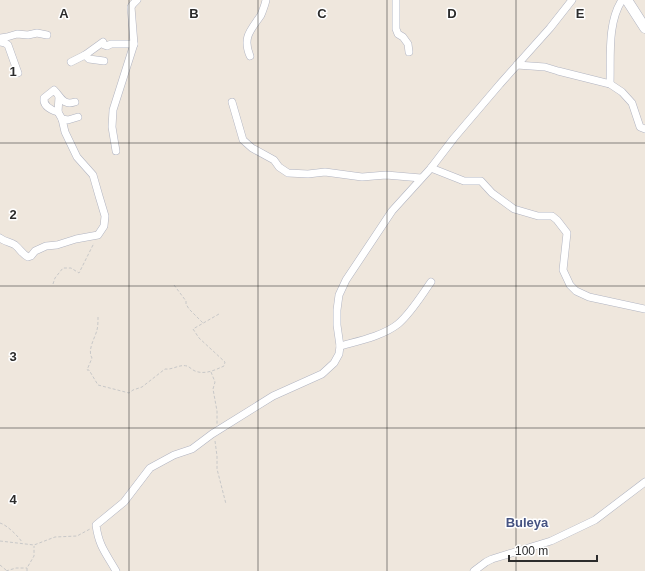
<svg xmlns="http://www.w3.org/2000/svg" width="645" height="571" viewBox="0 0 645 571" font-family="Helvetica,sans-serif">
<rect width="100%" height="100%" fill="#efe7dd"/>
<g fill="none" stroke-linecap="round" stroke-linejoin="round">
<defs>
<g id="street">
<path d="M396 0V29L398 34 403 37 408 44 409 52"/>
<path d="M0 38 7 37 17 34 28 35 37 33 47 35"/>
<path d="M0 42 5 43 8 45 18 73"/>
<path d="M250 56C242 37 251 30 261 15 263 10 265 5 266 0"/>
<path d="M104 61 89 59 85 55 103 42 104 45 107 46 111 44H134"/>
<path d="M71 62 85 55"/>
<path d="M517 65 545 67 558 71 610 84 622 92 632 103 640 127 645 129"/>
<path d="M610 84C611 57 607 23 622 0"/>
<path d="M232 102 243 140 252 148 274 160 279 167 288 173 308 174 325 172 362 177 386 175 421 178"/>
<path d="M58 112C51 110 43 106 44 98L54 90C61 97 63 106 75 102"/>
<path d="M62 119 68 120 78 117"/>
<path d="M116 151 112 127 113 110 134 44 131 7 133 4 137 0"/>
<path d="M431 168 464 181H481L492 193 514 209 538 216H552L557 220 567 233 563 270 570 285 576 291 589 297 645 309"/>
<path d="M0 238C5 242 11 242 15 245 20 249 22 254 28 257L31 256 35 251 46 246 57 245 76 239 98 235 104 226 105 216 99 196 93 175 77 157 65 132 62 119 58 112 59 97"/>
<path d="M340 346C358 341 383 336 398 324 411 313 421 296 431 282"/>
<path d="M116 571C106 553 99 547 96 525L124 502 150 468 174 455 192 449 212 434 273 396 322 374 334 363 339 354 340 346 337 325V310L339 295 346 280 392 211 431 168 454 138 500 84 550 28 572 0"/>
<path d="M474 571 486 562 492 559 551 541 595 520 645 482"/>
</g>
<path id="secondary" d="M627 0 645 28"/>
</defs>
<use href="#street" stroke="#b1b4c1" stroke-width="8"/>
<use href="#secondary" stroke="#b1b4c1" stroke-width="11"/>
<g stroke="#c8c8c8" stroke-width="1" stroke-dasharray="3 2" stroke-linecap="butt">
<path d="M53 284 55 278 63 268H71L79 273 94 243"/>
<path d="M174 285 186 301V304L189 309 203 323"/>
<path d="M98 317C98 321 98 326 97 330 95 338 87 350 92 358L87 370H89L98 385 129 393 133 390 142 387 165 369C173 370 179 364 187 366 190 367 192 370 195 371 205 375 215 370 224 366L225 362 199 338 193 329 219 314"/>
<path d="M211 372 215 382 213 389 217 411V424"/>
<path d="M215 441 217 456V469L226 504"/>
<path d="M0 523C7 525 18 536 22 542"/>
<path d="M0 541 34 545 55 537 77 536 90 529"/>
<path d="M0 565 6 570"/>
<path d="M6 571 16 568H27"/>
<path d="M27 571V568L34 556V546"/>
</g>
<use href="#street" stroke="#fff" stroke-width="7"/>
<use href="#secondary" stroke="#fff" stroke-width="10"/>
</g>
<path fill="none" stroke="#2c2c2c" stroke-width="1" stroke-opacity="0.55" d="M129 0V571M258 0V571M387 0V571M516 0V571M0 143H645M0 286H645M0 428H645"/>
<g text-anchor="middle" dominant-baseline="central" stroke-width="3" stroke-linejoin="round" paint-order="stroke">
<g font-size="13" font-weight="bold" fill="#465382" stroke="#fff">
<text x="527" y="522">Buleya</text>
</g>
</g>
<g font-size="13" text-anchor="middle" font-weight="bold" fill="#2c2c2c" stroke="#fff" stroke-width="3" stroke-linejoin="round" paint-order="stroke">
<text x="64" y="18">A</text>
<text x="194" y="18">B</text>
<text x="322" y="18">C</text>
<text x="452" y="18">D</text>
<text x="580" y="18">E</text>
<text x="13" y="76">1</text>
<text x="13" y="219">2</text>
<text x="13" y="361">3</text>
<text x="13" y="504">4</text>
</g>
<path d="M509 555v6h88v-6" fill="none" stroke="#2c2c2c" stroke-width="2"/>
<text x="515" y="555" font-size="12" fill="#2c2c2c" stroke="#ffffff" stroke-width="3" paint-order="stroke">100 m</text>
</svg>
